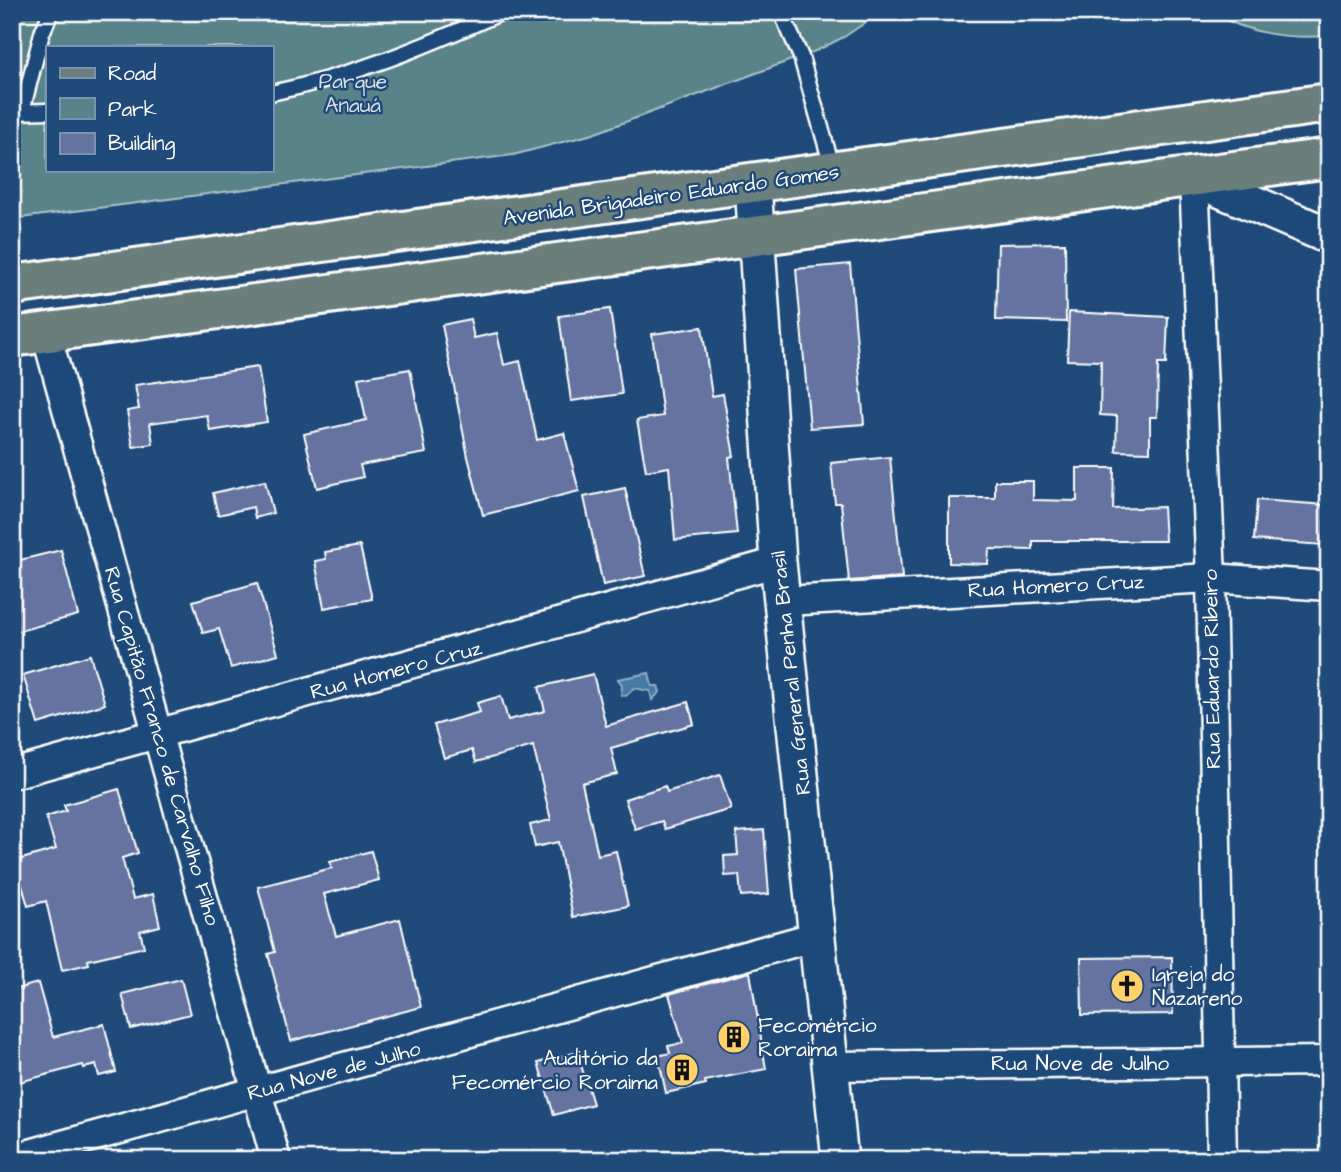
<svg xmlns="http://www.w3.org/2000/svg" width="1341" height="1172" viewBox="0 0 1341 1172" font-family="'Architects Daughter',sans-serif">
<rect width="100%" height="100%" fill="#1f4a7a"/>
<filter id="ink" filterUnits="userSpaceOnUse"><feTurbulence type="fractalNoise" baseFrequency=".0143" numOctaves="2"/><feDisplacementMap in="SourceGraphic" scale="14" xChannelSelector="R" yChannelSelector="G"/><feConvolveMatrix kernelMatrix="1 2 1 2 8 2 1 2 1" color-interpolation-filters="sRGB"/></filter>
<g filter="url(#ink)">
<g fill="#5a8389" stroke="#acc1c4" stroke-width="2" fill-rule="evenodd">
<path d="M12 12H881L844 37 818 50 593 134 513 155 12 219ZM47 47H271V170H47Z"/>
<path d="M1210 12H1329V36C1284 39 1250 34 1210 12Z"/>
</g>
<path fill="#477aa4" stroke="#91afc8" stroke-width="2" d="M649 673 652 686H658L660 692 652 700 650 691 634 688 626 696 621 695 622 685 618 679Z"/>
<g fill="#6573a0" stroke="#fff" stroke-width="2">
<path d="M1065 243 1066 322 996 320 998 244Z"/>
<path d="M850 264 864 424 810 428 796 269Z"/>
<path d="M610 309 622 394 571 401 559 316Z"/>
<path d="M1069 312 1168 317 1166 364H1158L1157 417H1150V452L1116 451 1117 416 1100 415 1101 361 1067 360Z"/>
<path d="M470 319 474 338 497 333 504 365 520 361 537 440 564 433 579 491 483 515 468 457 442 325Z"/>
<path d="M702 327 712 396 723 394 734 456 729 457 737 534 675 540 669 467 646 471 637 420 663 416 652 334Z"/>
<path d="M258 367 267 422 210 431 207 415 150 423 153 444 133 447 127 411 139 409 135 385Z"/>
<path d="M410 369 426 453 360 465 363 477 317 488 304 434 366 420 358 378Z"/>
<path d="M890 457 902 577 849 581 841 503H835L831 463Z"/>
<path d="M1077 468H1114L1113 509 1163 507 1165 541H1033V550L989 549 988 564 949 563V498H995V481H1033V500L1077 501Z"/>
<path d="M265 481 273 513 255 518 253 507 218 515 213 493Z"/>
<path d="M625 488 645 576 603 585 584 497Z"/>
<path d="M1257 500 1326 505 1323 545 1254 540Z"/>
<path d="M360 546 372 599 324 608 315 561 326 559 325 552Z"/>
<path d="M61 550 78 615 12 633V562Z"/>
<path d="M257 583 278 654 231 668 219 629 203 633 193 601Z"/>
<path d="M90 655 105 704 38 724 23 675Z"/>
<path d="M593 674 606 726 688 702 694 724 611 748 617 774 582 783 598 855 616 851 628 906 573 917 558 842 535 847 530 825 551 820 533 746 476 762 472 750 444 758 434 725 480 712 477 703 501 696 508 720 545 711 539 687Z"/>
<path d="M720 775 731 809 665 829 662 821 635 829 625 799 665 786 667 792Z"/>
<path d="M119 789 138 853 122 858 133 899 153 894 160 926 140 931 144 947 88 960 89 964 62 970 46 901 28 906 15 861 56 849 46 817 66 811 64 805Z"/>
<path d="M764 830 769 894 741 896 739 875 725 876 724 856 738 855 736 832Z"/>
<path d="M371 851 379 880 324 894 336 936 400 919 421 1007 291 1041 268 954 275 952 258 887 332 868 330 862Z"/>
<path d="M1172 957 1173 1014 1082 1015 1081 958Z"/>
<path d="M750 972 766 1069 705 1081 706 1084 666 1093 658 1056 670 1053 668 1046 683 1043 669 994Z"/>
<path d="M181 979 190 1014 131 1029 122 994Z"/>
<path d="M38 983 53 1037 104 1024 116 1072 99 1076 96 1065 84 1068 83 1065 12 1084V990Z"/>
<path d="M577 1052 593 1104 554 1115 538 1063Z"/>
</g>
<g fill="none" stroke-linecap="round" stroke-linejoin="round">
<defs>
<g id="service">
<path d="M781 12 801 57 833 170"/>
<path d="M271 93C354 76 425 46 502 12"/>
<path d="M22 111 42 33 51 12"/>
<path d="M14 112 47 111"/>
</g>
<g id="minor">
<path d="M1194 178 1211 578 1222 1160"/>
<path d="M46 333 276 1160"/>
<path d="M784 601 1211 578 1329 586"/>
<path d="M12 774 778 562"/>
<path d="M832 1066 1329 1061"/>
<path d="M12 1159 817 936"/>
</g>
<g id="tertiary">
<path d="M1194 178 1329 236"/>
<path d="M753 184 778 562 840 1160"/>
</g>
<g id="primary">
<path d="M12 285 1329 103"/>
<path d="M12 337 1329 158"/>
</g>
</defs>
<use href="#service" stroke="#fff" stroke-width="19"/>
<use href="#minor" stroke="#fff" stroke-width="33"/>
<use href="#tertiary" stroke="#fff" stroke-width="40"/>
<use href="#primary" stroke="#fff" stroke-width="44"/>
<use href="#service" stroke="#1f4a7a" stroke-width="14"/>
<use href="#minor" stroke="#1f4a7a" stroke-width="28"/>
<use href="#tertiary" stroke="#1f4a7a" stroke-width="35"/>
<use href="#primary" stroke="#6a7f7c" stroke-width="38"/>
</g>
</g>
<defs>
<symbol id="church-disc" viewBox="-11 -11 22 22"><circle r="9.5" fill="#ffd166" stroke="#1f4a7a"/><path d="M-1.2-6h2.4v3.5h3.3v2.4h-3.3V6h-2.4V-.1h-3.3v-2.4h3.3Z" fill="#111"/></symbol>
<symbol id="building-disc" viewBox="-11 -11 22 22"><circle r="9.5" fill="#ffd166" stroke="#1f4a7a"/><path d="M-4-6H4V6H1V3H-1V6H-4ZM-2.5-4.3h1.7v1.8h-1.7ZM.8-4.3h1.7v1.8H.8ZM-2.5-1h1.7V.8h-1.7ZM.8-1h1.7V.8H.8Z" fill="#111"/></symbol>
</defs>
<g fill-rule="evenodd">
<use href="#church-disc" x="1108" y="967" width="38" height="38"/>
<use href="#building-disc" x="715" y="1018" width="38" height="38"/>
<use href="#building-disc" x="663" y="1051" width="38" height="38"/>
</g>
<g text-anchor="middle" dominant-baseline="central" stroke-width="5" stroke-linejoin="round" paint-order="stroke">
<g font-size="21" fill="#d6e0e2" stroke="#1f4a7a">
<text x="353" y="81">Parque<tspan x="353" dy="24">Anauá</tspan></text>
</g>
<g font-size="21" fill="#fff" stroke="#1f4a7a">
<text transform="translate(671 195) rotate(-8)">Avenida Brigadeiro Eduardo Gomes</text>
<text transform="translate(1056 586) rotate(-3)">Rua Homero Cruz</text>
<text transform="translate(1212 669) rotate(-91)">Rua Eduardo Ribeiro</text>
<text transform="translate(396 670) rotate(-15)">Rua Homero Cruz</text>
<text transform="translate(791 673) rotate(-96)">Rua General Penha Brasil</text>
<text transform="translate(162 746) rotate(74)">Rua Capitão Franco de Carvalho Filho</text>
<text x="1080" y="1063">Rua Nove de Julho</text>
<text transform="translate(334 1071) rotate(-15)">Rua Nove de Julho</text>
</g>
<g font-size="21" fill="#fff" stroke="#1f4a7a" text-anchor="start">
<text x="1152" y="974">Igreja do<tspan x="1152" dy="24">Nazareno</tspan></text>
<text x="758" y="1025">Fecomércio<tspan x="758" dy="24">Roraima</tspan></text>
<text x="658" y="1058" text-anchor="end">Auditório da<tspan x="658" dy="24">Fecomércio Roraima</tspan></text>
</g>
</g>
<rect width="1341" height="1172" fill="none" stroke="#1f4a7a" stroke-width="42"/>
<rect x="21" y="21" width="1299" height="1130" fill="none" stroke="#fff" stroke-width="2.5" filter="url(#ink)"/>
<rect x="46" y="46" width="228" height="126" fill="#1f4a7a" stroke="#7992af" stroke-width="2"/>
<rect x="60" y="68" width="35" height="10" fill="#6a7f7c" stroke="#7992af" stroke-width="2"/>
<text x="108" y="80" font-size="21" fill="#ffffff">Road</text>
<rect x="60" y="98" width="35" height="21" fill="#5a8389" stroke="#7992af" stroke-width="2"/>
<text x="108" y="116" font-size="21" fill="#ffffff">Park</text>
<rect x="60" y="133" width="35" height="21" fill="#6573a0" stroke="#7992af" stroke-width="2"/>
<text x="108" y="150" font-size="21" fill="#ffffff">Building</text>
</svg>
